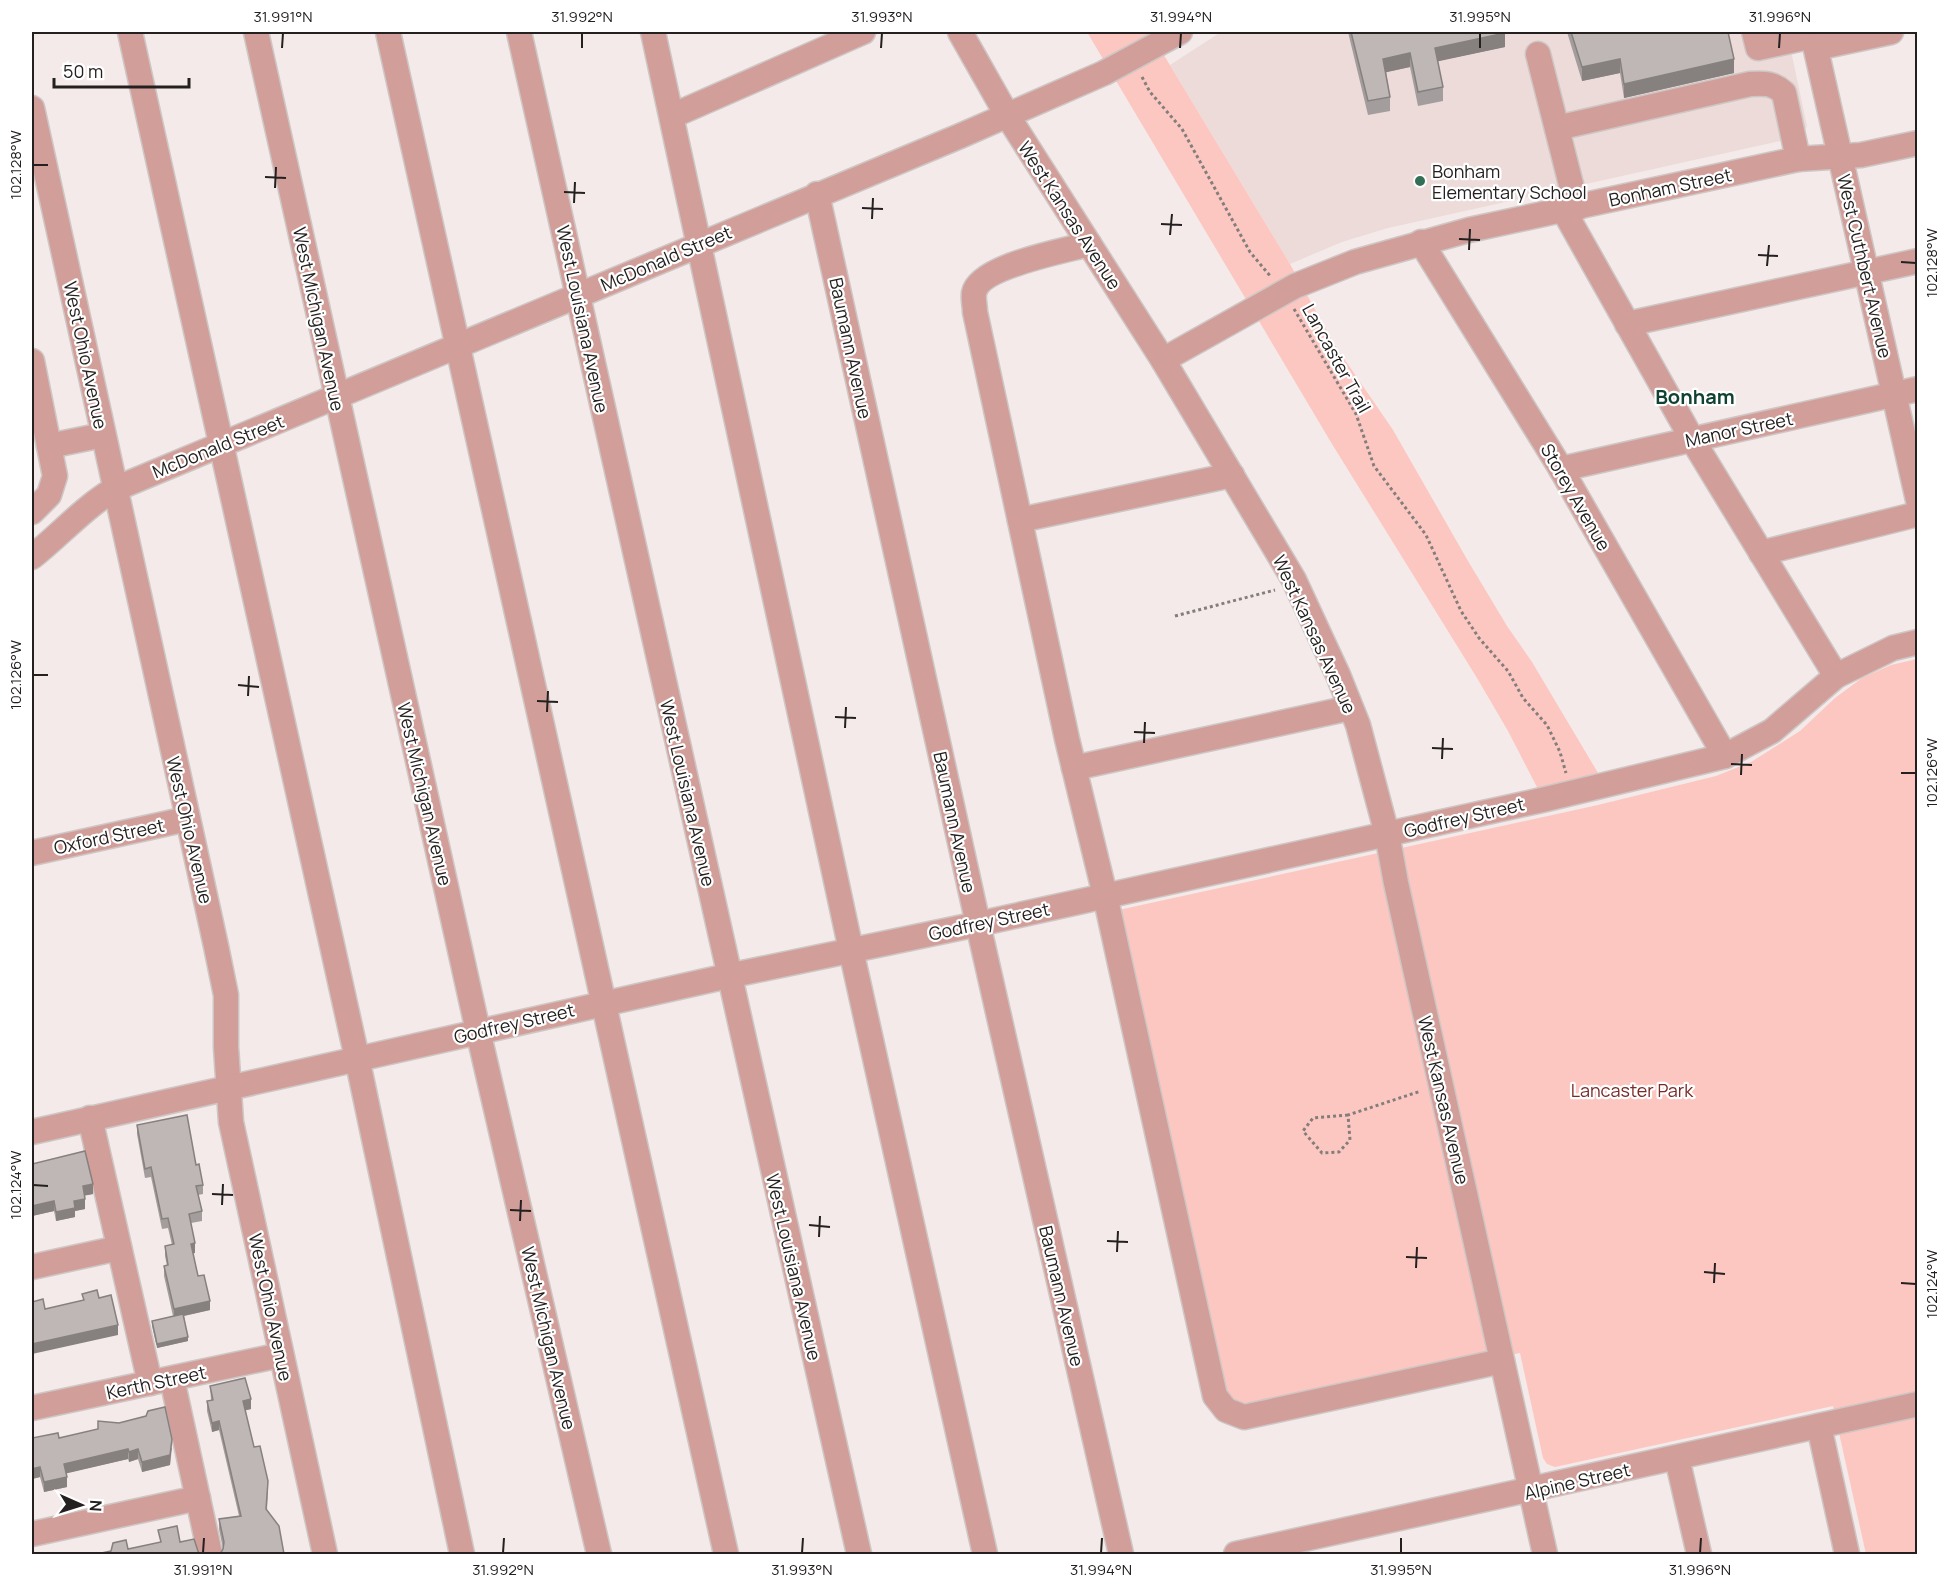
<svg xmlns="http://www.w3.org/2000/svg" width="1949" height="1586" viewBox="0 0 1949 1586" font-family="Manrope,sans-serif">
<rect width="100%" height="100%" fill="#f3eae9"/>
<path fill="#eddbd9" d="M1221 32H1787L1807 126 1803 134 1794 138 1388 228 1342 242 1290 264 1170 65Z"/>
<g fill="#fdc7c1">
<path d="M1087 32H1150L1290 264 1334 344 1393 430 1468 561 1507 626 1532 662 1604 783 1539 791 1508 731 1477 678 1332 444Z"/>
<path d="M1917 659V1554H1866L1833 1406 1555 1467 1547 1464 1543 1458 1520 1353 1240 1409 1223 1400 1114 911 1598 805 1716 776 1751 762 1800 731 1835 698 1862 678 1891 665Z"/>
</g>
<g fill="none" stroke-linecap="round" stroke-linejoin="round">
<defs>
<g id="minor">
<path d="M130 32 357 1058 462 1554"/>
<path d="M256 32 478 1031 599 1554"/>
<path d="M388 32 726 1554"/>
<path d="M519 32 859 1554"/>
<path d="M653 32 851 950 985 1554"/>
<path d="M960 32 1007 115 1163 360 1294 580 1338 675 1358 725 1387 834 1396 883 1545 1554"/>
<path d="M1754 32 1758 48 1813 36"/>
<path d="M1812 32 1918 500"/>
<path d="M1816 48 1891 32"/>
<path d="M1538 54 1577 208"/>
<path d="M32 108 216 946 226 995V1047L231 1122 325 1554"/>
<path d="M672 116 863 32"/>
<path d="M1557 128 1750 84C1765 83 1773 83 1784 93L1798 159"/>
<path d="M817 194 978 924 1121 1554"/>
<path d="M1564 211 1692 439 1836 676"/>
<path d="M1421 242 1561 469 1725 756"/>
<path d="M1089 244C1064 251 979 266 974 293 973 299 975 306 975 312L1067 739 1105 895 1215 1396 1226 1410 1244 1417 1502 1361"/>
<path d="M1627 324 1918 261"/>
<path d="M1163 360 1295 286 1355 262 1469 230 1798 159 1861 155 1918 143"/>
<path d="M32 361 55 476 49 495 32 512"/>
<path d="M49 446 103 435"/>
<path d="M1561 469 1918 389"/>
<path d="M1020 520 1232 475"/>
<path d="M1761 553 1918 514"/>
<path d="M32 557C60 535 84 507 115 489L960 136 1104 73 1180 32"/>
<path d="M1074 768 1350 708"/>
<path d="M32 853 187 819"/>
<path d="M90 1118 150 1383"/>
<path d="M32 1132 728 976 978 924 1542 800 1725 756 1772 731 1836 676 1893 648 1918 642"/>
<path d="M32 1267 119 1248"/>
<path d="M172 1379 210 1554"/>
<path d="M32 1408 281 1355"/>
<path d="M1819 1426 1847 1554"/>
<path d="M1677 1458 1699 1554"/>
<path d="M32 1534 198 1498"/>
<path d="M1236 1554 1918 1404"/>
</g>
</defs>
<use href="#minor" stroke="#cec6c5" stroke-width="27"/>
<g stroke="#837d7c" stroke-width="3" stroke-dasharray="3 3" stroke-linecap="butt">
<path d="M1142 77 1150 92 1182 129 1250 252 1271 277"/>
<path d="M1294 309 1356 414 1374 466 1426 535 1461 611 1479 638 1508 671 1523 698 1547 725 1560 752 1566 773"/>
<path d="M1175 616 1275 590"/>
<path d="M1348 1115 1313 1118 1303 1131 1322 1153 1339 1152 1350 1140 1348 1115 1421 1091"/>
</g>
<use href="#minor" stroke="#d29e99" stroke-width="24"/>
</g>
<g fill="#a49d9d">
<path d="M1348 32H1504L1505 47 1437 61 1443 87V101L1418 106 1410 67 1386 72 1390 97V111L1368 115Z"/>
<path d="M1567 32H1728L1734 73 1624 98 1620 73 1582 81Z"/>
<path d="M137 1125 196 1165 203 1185V1194L198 1195 202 1211V1221L191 1223 195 1253H193L198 1276 210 1310 184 1316 188 1341 157 1348 152 1326V1321L173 1316 164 1276V1266H167L165 1256V1246L172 1245 168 1228 162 1229 151 1177 145 1178 137 1134Z"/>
<path d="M32 1164 93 1194 85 1195V1209L75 1211V1217L56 1221 54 1211 32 1216Z"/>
<path d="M210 1386 251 1409 245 1410 254 1447 268 1490 267 1510 223 1549 219 1529V1519L239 1516 219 1430 212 1432 207 1411V1401L211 1400Z"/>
<path d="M59 1438 172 1448 170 1465 142 1472 138 1459 129 1462 128 1459 66 1473 67 1487 44 1492 40 1477 32 1479Z"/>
</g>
<g fill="#86807f">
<path d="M1505 33V47L1435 62V48Z"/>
<path d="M1410 53V67L1383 73V59Z"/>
<path d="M1620 59V73L1582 81V67Z"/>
<path d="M1734 59V73L1624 98V84Z"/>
<path d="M93 1184V1194L83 1196V1186Z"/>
<path d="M85 1199V1209L75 1211V1217L56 1221V1212L74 1201Z"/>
<path d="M54 1201V1211L32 1216V1206Z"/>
<path d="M195 1243V1253L191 1254V1244Z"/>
<path d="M210 1301V1310L174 1318V1309Z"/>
<path d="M118 1325V1335L32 1354V1344Z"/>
<path d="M188 1337V1341L157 1348V1344Z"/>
<path d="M251 1399V1409L243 1411V1401Z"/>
<path d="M219 1421V1430L212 1432V1423Z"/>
<path d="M172 1439 170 1465 142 1472V1462Z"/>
<path d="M128 1449V1459L64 1474V1464Z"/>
<path d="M138 1449V1459L129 1462V1452Z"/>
<path d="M40 1467V1477L32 1479V1469Z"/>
<path d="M67 1477V1487L44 1492V1482Z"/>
</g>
<g fill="#bfb7b6" stroke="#86807f" stroke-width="1.5">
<path d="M1351 32H1504L1505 33 1435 48 1443 87 1418 92 1410 53 1383 59 1390 97 1368 101Z"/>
<path d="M1571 32H1728L1734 59 1624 84 1620 59 1582 67Z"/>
<path d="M187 1115 196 1165 199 1164 203 1185 196 1186 202 1211 189 1214 195 1243 191 1244 198 1276 204 1275 210 1301 174 1309 164 1266 168 1265 165 1246 174 1244 168 1218 162 1219 151 1167 145 1169 137 1125Z"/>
<path d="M85 1151 93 1184 83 1186 85 1199 74 1201 75 1208 56 1212 54 1201 32 1206V1164Z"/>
<path d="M97 1290 99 1298 111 1295 118 1325 32 1344V1302L43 1299 45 1309 84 1300 82 1294Z"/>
<path d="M183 1314 188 1337 157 1344 152 1321Z"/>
<path d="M245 1378 251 1399 243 1401 254 1447 260 1446 268 1481 266 1509 279 1526 284 1554H220L223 1549 224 1542 219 1519 241 1516 219 1421 212 1423 207 1401 213 1400 210 1386Z"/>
<path d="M165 1407 172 1439 170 1455 142 1462 138 1449 129 1452 128 1449 64 1464 67 1477 44 1482 40 1467 32 1469V1438L58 1433 59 1438 98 1429V1421L119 1423 146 1416 148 1411Z"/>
<path d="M177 1526 180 1542 194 1539 199 1554H201H97L111 1551 113 1543 126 1540 128 1549 161 1542 158 1530Z"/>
</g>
<path fill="none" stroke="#23201f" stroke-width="2" d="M282 48 283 33M582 48V33M881 48 882 33M1180 48 1181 33M1480 48V33M1779 48 1780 33M33 165H48M265 177 286 178M275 188 276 167M564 192 585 193M574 203 575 182M862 208 883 209M872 219 873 198M1161 224 1182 225M1170 235 1172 214M1459 239 1480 240M1469 250 1470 229M1758 255 1778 256M1901 262 1916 263M1767 266 1769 245M33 675H48M238 685 259 687M248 696 249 676M537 701 558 702M547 712 548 691M835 717 856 718M845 728 846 707M1134 732 1155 733M1144 743 1145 722M1432 748 1453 749M1442 759 1443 738M1731 764 1752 765M1901 773H1916M1741 775 1742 754M33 1185 48 1186M212 1194 233 1195M222 1205 223 1184M510 1210 531 1211M520 1221 521 1200M809 1225 830 1227M819 1237 820 1216M1107 1241 1128 1242M1117 1252 1118 1231M1406 1257 1427 1258M1416 1268 1417 1247M1704 1272 1725 1274M1714 1283 1715 1263M1901 1283 1916 1284M203 1553 204 1538M503 1553 504 1538M802 1553 803 1538M1101 1553 1102 1538M1401 1553V1538M1700 1553 1701 1538"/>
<circle fill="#336e57" stroke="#fff" stroke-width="2" cx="1420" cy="181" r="6"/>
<g text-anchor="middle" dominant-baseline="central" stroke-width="4.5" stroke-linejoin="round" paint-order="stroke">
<g font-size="18" fill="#23201f" stroke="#fff" text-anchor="start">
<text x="1432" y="171">Bonham<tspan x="1432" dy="21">Elementary School</tspan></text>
</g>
<g font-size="18" fill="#23201f" stroke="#fff">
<text transform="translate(1670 187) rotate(-12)">Bonham Street</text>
<text transform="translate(1070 215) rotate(57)">West Kansas Avenue</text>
<text transform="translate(666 258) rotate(-23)">McDonald Street</text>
<text transform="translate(1865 266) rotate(77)">West Cuthbert Avenue</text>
<text transform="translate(319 319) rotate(78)">West Michigan Avenue</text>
<text transform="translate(583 319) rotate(78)">West Louisiana Avenue</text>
<text transform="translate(851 348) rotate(78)">Baumann Avenue</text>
<text transform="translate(86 355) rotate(78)">West Ohio Avenue</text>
<text transform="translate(1337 358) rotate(61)">Lancaster Trail</text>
<text transform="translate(1739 429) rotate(-12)">Manor Street</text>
<text transform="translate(218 446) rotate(-22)">McDonald Street</text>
<text transform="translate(1576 497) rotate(60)">Storey Avenue</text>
<text transform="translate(1315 634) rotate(65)">West Kansas Avenue</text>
<text transform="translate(688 793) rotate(77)">West Louisiana Avenue</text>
<text transform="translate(425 794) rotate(77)">West Michigan Avenue</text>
<text transform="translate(1464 817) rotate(-13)">Godfrey Street</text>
<text transform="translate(955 822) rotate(78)">Baumann Avenue</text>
<text transform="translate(190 830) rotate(77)">West Ohio Avenue</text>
<text transform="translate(109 836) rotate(-12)">Oxford Street</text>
<text transform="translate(989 921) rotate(-12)">Godfrey Street</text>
<text transform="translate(514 1023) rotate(-13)">Godfrey Street</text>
<text transform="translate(1444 1100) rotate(77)">West Kansas Avenue</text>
<text transform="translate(794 1267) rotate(77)">West Louisiana Avenue</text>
<text transform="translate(1062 1296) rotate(77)">Baumann Avenue</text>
<text transform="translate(271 1307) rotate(78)">West Ohio Avenue</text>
<text transform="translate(549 1338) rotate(77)">West Michigan Avenue</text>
<text transform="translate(156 1382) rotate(-12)">Kerth Street</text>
<text transform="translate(1577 1481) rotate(-13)">Alpine Street</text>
</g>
<g font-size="18" fill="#782b29" stroke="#fff">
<text x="1632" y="1090">Lancaster Park</text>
</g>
<g font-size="20" font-weight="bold" fill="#114231" stroke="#fff">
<text x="1695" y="396">Bonham</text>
</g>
</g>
<rect width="1949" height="1586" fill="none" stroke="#ffffff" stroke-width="66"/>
<g transform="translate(81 1505) rotate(93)" stroke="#ffffff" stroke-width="4.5" paint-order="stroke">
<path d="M0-4.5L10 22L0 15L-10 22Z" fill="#23201f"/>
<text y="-9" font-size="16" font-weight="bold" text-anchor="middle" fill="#23201f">N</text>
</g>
<path d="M54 78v9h135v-9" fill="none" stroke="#23201f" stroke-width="3"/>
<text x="63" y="78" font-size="18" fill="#23201f" stroke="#ffffff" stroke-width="4.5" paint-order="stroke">50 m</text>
<rect x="33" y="33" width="1883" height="1520" fill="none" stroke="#23201f" stroke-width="2"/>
<g font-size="15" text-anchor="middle" fill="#23201f">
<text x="283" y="22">31.991°N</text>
<text x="582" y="22">31.992°N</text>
<text x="882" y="22">31.993°N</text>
<text x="1181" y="22">31.994°N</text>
<text x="1480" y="22">31.995°N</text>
<text x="1780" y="22">31.996°N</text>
<text transform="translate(16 165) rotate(-90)" y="5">102.128°W</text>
<text transform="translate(1932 263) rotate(-90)" y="5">102.128°W</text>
<text transform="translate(16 675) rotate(-90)" y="5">102.126°W</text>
<text transform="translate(1932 773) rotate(-90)" y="5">102.126°W</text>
<text transform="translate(16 1185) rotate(-90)" y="5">102.124°W</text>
<text transform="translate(1932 1284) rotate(-90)" y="5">102.124°W</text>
<text x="203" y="1575">31.991°N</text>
<text x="503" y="1575">31.992°N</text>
<text x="802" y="1575">31.993°N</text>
<text x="1101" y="1575">31.994°N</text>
<text x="1401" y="1575">31.995°N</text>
<text x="1700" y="1575">31.996°N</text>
</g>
</svg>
